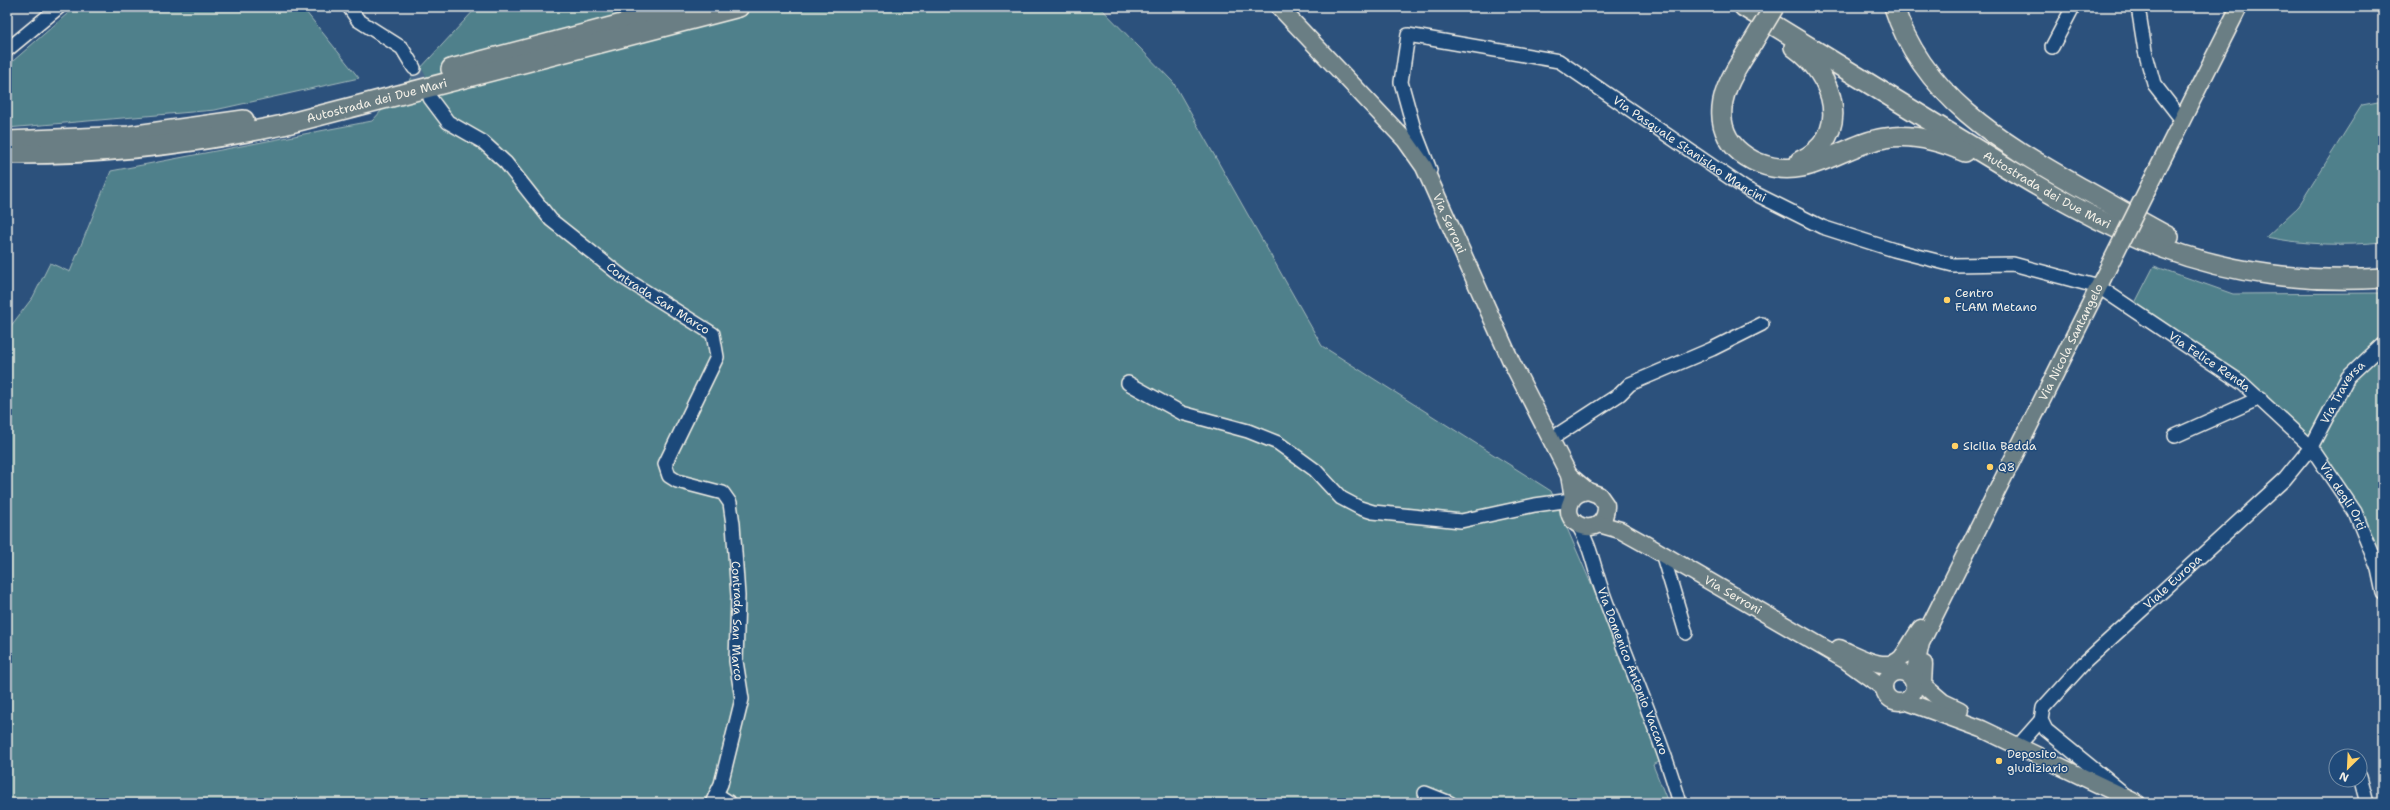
<svg xmlns="http://www.w3.org/2000/svg" width="2390" height="810" viewBox="0 0 2390 810" font-family="'Shantell Sans',sans-serif">
<rect width="100%" height="100%" fill="#2c517c"/>
<filter id="ink" filterUnits="userSpaceOnUse"><feTurbulence type="fractalNoise" baseFrequency=".025" numOctaves="2"/><feDisplacementMap in="SourceGraphic" scale="8" xChannelSelector="R" yChannelSelector="G"/><feConvolveMatrix kernelMatrix="1 2 1 2 8 2 1 2 1" color-interpolation-filters="sRGB"/></filter>
<g filter="url(#ink)">
<g fill="#4f808b" stroke="#a2b8ba">
<path d="M75 7H302L359 78 215 110 7 128V74L13 61Z"/>
<path d="M477 7H1100L1173 82 1322 346 1551 491 1632 679 1661 761 1653 765 1667 800 1674 803H7V331L33 297 50 263 70 272 111 171 372 121Z"/>
<path d="M2383 101V242C2343 246 2306 245 2266 237L2298 207 2362 105Z"/>
<path d="M2154 266 2233 294 2383 293V580L2317 449 2134 305Z"/>
</g>
<g fill="none" stroke-linecap="round" stroke-linejoin="round">
<path stroke="#4a698c" stroke-width="13" stroke-dasharray="13 6" stroke-linecap="butt" d="M414 68 429 95"/>
<defs>
<g id="minor">
<path d="M349 7 358 20 402 48 414 68"/>
<path d="M2138 7 2145 51 2154 84 2182 120"/>
<path d="M2052 47 2073 7"/>
<path d="M7 50 59 7"/>
<path id="s1" d="M430 98 448 122 483 142 506 163 551 220 624 278 713 334 717 357 665 464 669 476 677 481 723 493 730 503 733 524 738 596 736 661 742 699 721 784 712 803"/>
<path id="s2" d="M1430 170 1414 129 1401 82 1408 35 1559 61 1746 189 1822 227 1894 250 1953 265 2013 264 2099 287 2242 383 2311 447 2355 512 2378 569 2383 593"/>
<path d="M1128 383 1182 413 1248 431 1278 443 1315 470 1341 498 1360 508 1373 512 1461 521 1535 505 1571 500"/>
<path d="M2175 436 2260 398"/>
<path d="M1551 439 1620 394 1630 384 1712 349 1762 324"/>
<path id="s3" d="M1578 525C1591 546 1594 569 1603 593 1628 663 1659 731 1680 803"/>
<path d="M1662 553 1686 633"/>
<path d="M2018 746 2041 720"/>
<path d="M2360 777 2367 803"/>
<path id="s4" d="M2121 791 2046 730 2041 720 2043 708 2084 663 2285 479 2311 447 2348 377 2383 344"/>
<path d="M1425 793 1450 803"/>
<path d="M716 794 730 803"/>
</g>
<g id="major">
<path id="s5" d="M1279 7 1405 140 1424 167 1511 361 1569 475 1573 498"/>
<path d="M2149 186 2239 7"/>
<path d="M1569 475 1588 491 1599 495 1606 505C1607 541 1559 528 1571 502 1574 494 1581 492 1588 491"/>
<path id="s6" d="M1599 524 1620 530 1647 545 1845 660 1884 688"/>
<path d="M1839 648C1855 654 1887 675 1902 657 1909 648 1914 637 1921 628"/>
<path d="M1924 664 1923 685 1943 702 1960 710"/>
<circle cx="1899" cy="687" r="15"/>
<path id="s7" d="M1913 680 1921 643 2102 280"/>
<path d="M1905 701 1982 729 2137 803"/>
</g>
<g id="highway">
<path id="s8" d="M1744 7C1814 50 1883 92 1953 135 2021 176 2088 220 2163 248 2232 274 2309 283 2383 278"/>
<path d="M1894 7C1922 95 2000 142 2076 185 2107 202 2137 220 2169 237"/>
<path d="M1753 42C1741 62 1724 84 1722 108 1718 151 1764 175 1802 167 1831 161 1856 142 1885 138 1913 133 1940 141 1965 152"/>
<path d="M1794 47C1835 76 1853 135 1800 161"/>
<path d="M451 69 687 7"/>
<path d="M7 141 129 136 244 120"/>
<path id="s9" d="M7 154C100 155 192 144 283 125L739 7"/>
</g>
</defs>
<use href="#minor" stroke="#f4f1e8" stroke-width="16"/>
<use href="#major" stroke="#f4f1e8" stroke-width="19"/>
<use href="#highway" stroke="#f4f1e8" stroke-width="22"/>
<use href="#minor" stroke="#1f4a7a" stroke-width="13"/>
<use href="#major" stroke="#6b7e84" stroke-width="16"/>
<use href="#highway" stroke="#6b7e84" stroke-width="19"/>
<defs>
<path id="major-bridge" d="M2102 280 2149 186"/>
<path id="highway-bridge" d="M1753 42 1774 7"/>
</defs>
<use href="#major-bridge" stroke="#f4f1e8" stroke-width="19" stroke-linecap="butt"/>
<use href="#highway-bridge" stroke="#f4f1e8" stroke-width="22" stroke-linecap="butt"/>
<use href="#major-bridge" stroke="#6b7e84" stroke-width="16"/>
<use href="#highway-bridge" stroke="#6b7e84" stroke-width="19"/>
</g>
</g>
<g fill="#ffd166" stroke="#1f4a7a" stroke-width="1.5">
<circle cx="1947" cy="300" r="4"/>
<circle cx="1955" cy="446" r="4"/>
<circle cx="1990" cy="467" r="4"/>
<circle cx="1999" cy="761" r="4"/>
</g>
<g text-anchor="middle" dominant-baseline="central" stroke-width="3" stroke-linejoin="round" paint-order="stroke">
<g font-size="12" fill="#f4f1e8" stroke="#1f4a7a">
<text stroke="none"><textPath href="#s9" startOffset="375">Autostrada dei Due Mari</textPath></text>
<text stroke="none"><textPath href="#s2" startOffset="451">Via Pasquale Stanislao Mancini</textPath></text>
<text stroke="none"><textPath href="#s8" startOffset="354">Autostrada dei Due Mari</textPath></text>
<text stroke="none"><textPath href="#s5" startOffset="278">Via Serroni</textPath></text>
<text stroke="none"><textPath href="#s1" startOffset="307">Contrada San Marco</textPath></text>
<text stroke="none"><textPath href="#s7" startOffset="374">Via Nicola Santangelo</textPath></text>
<text stroke="none"><textPath href="#s2" startOffset="1024">Via Felice Renda</textPath></text>
<text stroke="none"><textPath href="#s4" startOffset="558">Via Traversa</textPath></text>
<text stroke="none"><textPath href="#s2" startOffset="1216">Via degli Orti</textPath></text>
<text stroke="none"><textPath href="#s4" startOffset="301">Viale Europa</textPath></text>
<text stroke="none"><textPath href="#s6" startOffset="152">Via Serroni</textPath></text>
<text stroke="none"><textPath href="#s1" startOffset="715">Contrada San Marco</textPath></text>
<text stroke="none"><textPath href="#s3" startOffset="156">Via Domenico Antonio Vaccaro</textPath></text>
</g>
<g font-size="12" fill="#f4f1e8" stroke="#1f4a7a" text-anchor="start">
<text x="1955" y="293">Centro<tspan x="1955" dy="14">FLAM Metano</tspan></text>
<text x="1963" y="446">Sicilia Bedda</text>
<text x="1998" y="467">Q8</text>
<text x="2007" y="754">Deposito<tspan x="2007" dy="14">giudiziario</tspan></text>
</g>
</g>
<rect width="2390" height="810" fill="none" stroke="#1f4a7a" stroke-width="24"/>
<rect x="12" y="12" width="2366" height="786" fill="none" stroke="#f4f1e8" stroke-width="1.5" filter="url(#ink)"/>
<g transform="translate(2348 768) rotate(204)"><circle r="19" fill="#1f4a7a" stroke="#748da6"/>
<path d="M0-3L7 15L0 10L-7 15Z" fill="#ffd166"/>
<text y="-6" font-size="11" font-weight="bold" text-anchor="middle" fill="#f4f1e8">N</text>
</g>
</svg>
